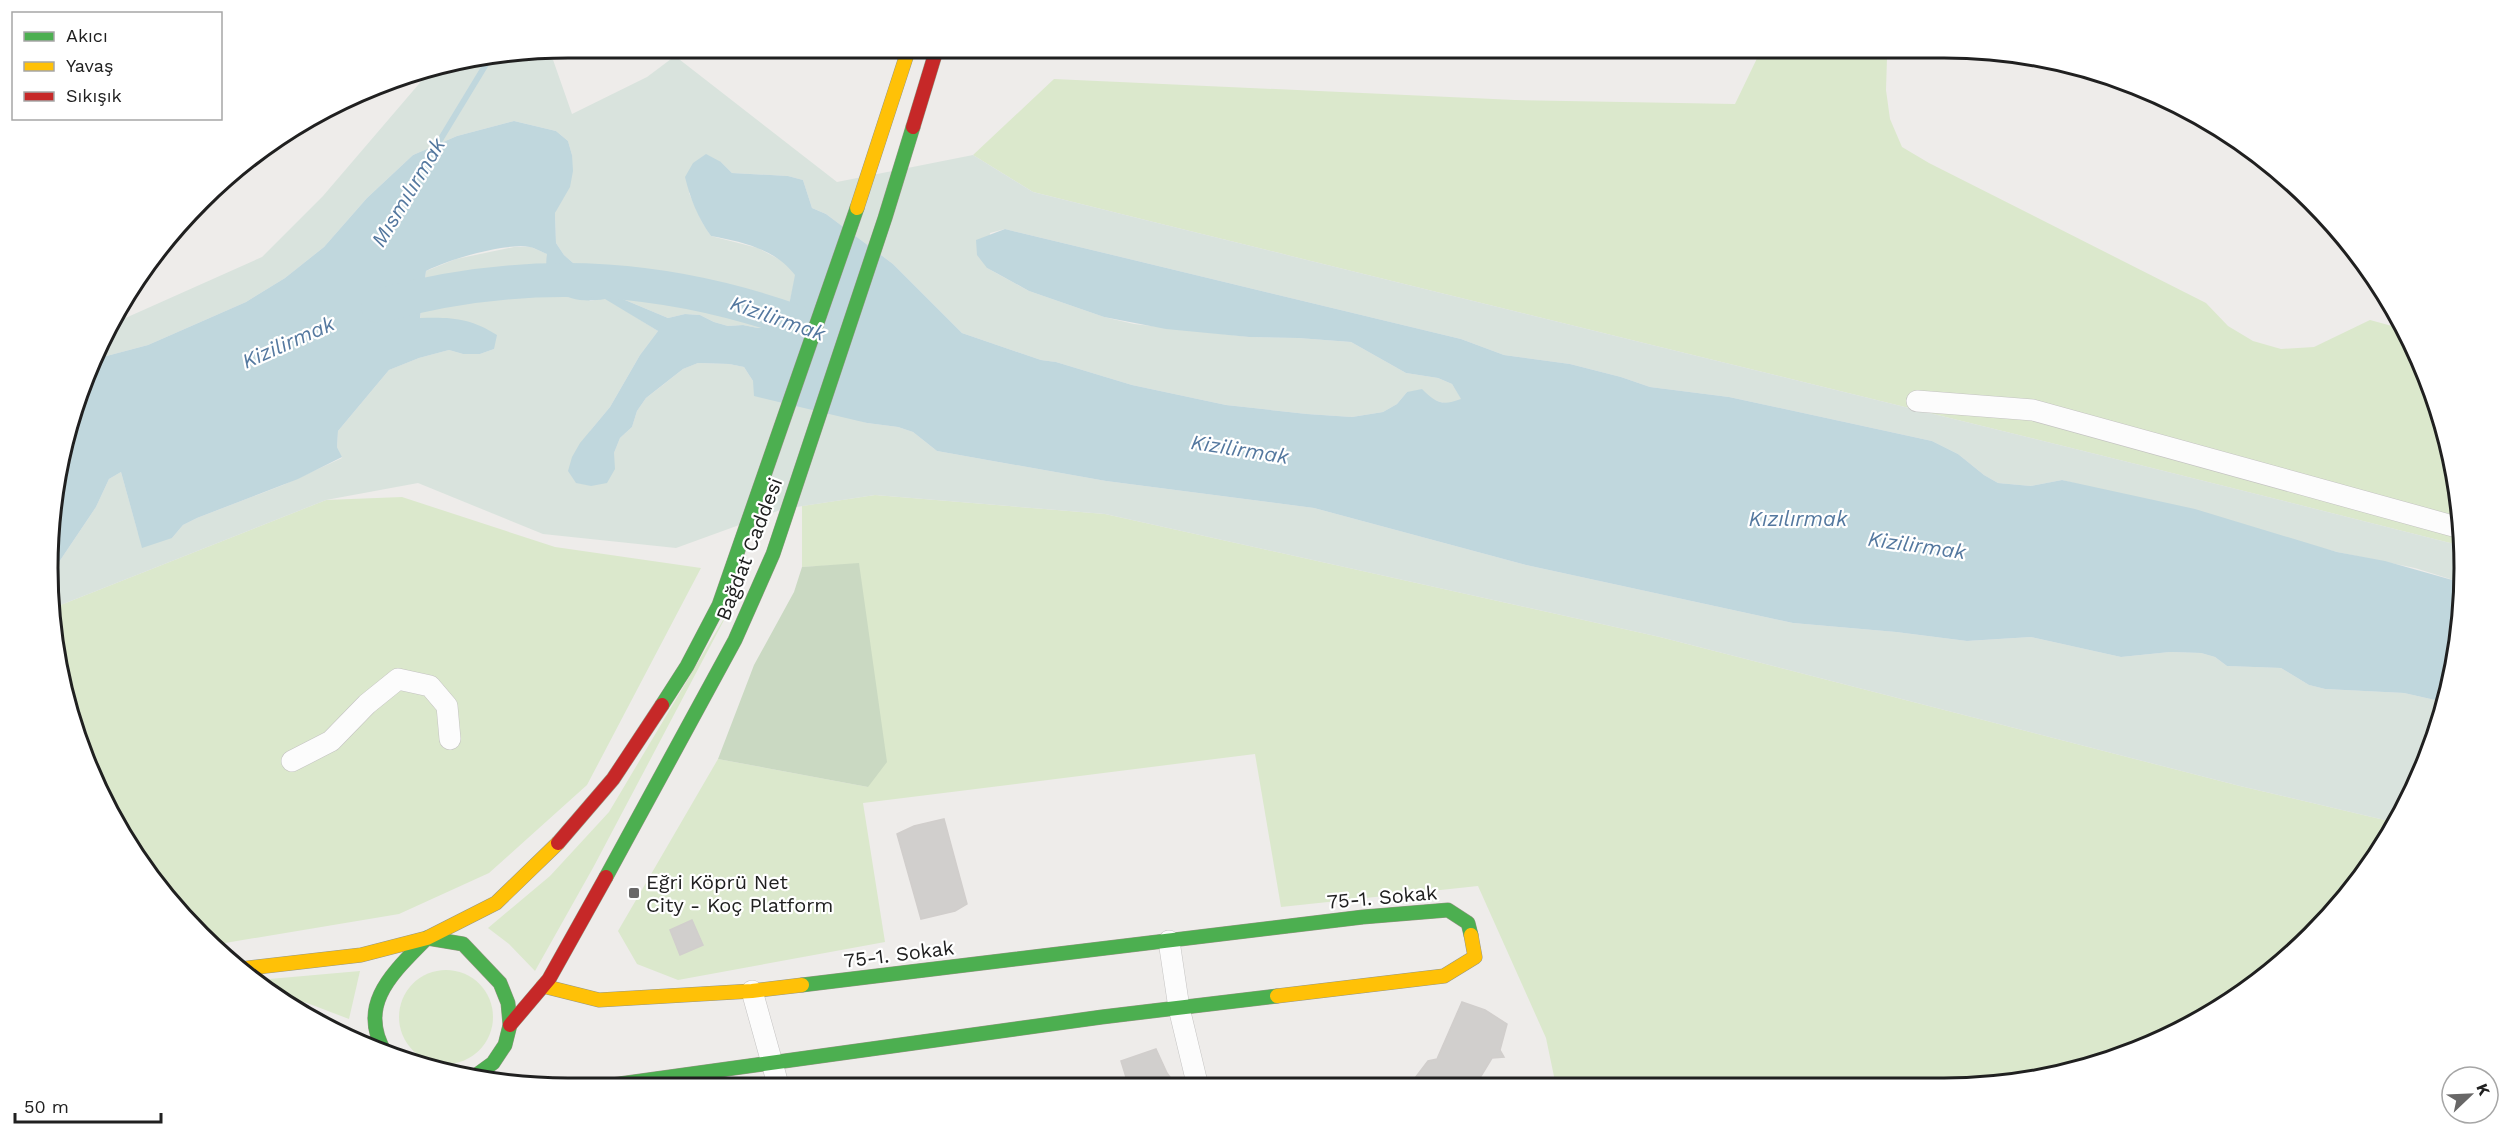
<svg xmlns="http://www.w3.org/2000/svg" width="2512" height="1137" viewBox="0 0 2512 1137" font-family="'Work Sans',sans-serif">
<rect width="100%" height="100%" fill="#eeecea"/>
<g fill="#dbe8cc">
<path d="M1762 48H1881L1887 58 1886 90 1890 119 1902 147 1929 163 2206 303 2228 326 2253 341 2281 349 2314 347 2370 320 2403 329 2424 369 2454 467 2462 546C1986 425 1509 311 1033 192L973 155 1054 79 1515 100 1735 104Z"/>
<path d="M875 495 1105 514 1660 637 2240 786 2393 822 2357 885 2261 981 2143 1049 2012 1084 1556 1086 1546 1038 1478 886 1281 907 1255 754 863 803 885 942 678 980 637 964 618 931 718 759 868 787 859 564 802 567V506Z"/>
<path d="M402 497 555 547 701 568 587 785 489 873 399 914 213 945 118 828 76 736 53 637V608L326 500Z"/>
<path d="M732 605 594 866 535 971 509 944 488 928 550 876 609 812Z"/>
<circle cx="446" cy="1017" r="47"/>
<path d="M360 971 349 1019 307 1003 289 999 258 980Z"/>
</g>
<path fill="#cad9c2" d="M859 563 887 762 868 787 718 759 754 665 794 592 802 567Z"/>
<g fill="#d9e3dd">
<path d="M546 52 551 54 572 114 647 77 675 56 837 182 973 155 1033 192C1509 311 1986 425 2462 546L2464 568 2463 583 2415 568 2337 552 2062 480 2031 486 1998 483 1984 475 1958 454 1932 441 1729 397 1650 387 1621 377 1570 364 1504 355 1461 339 1005 229 990 233 987 268 1029 291 1104 317 1134 324 1249 337 1298 338 1351 342 1406 373 1438 378 1452 384 1462 400 1447 404 1407 392 1397 404 1383 412 1352 417 1307 414 1226 405 1132 385 1056 362 1041 360 962 333 893 264 826 214 812 208 803 180 788 176 732 173 721 162 689 193 702 222 711 236 758 248 786 263 796 275 789 305 788 322 773 328H758L743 325 728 326 714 322 700 315 685 314 668 318 606 292 564 255 556 243 555 213 572 155 568 141 556 131 514 121 457 136 413 155 367 198 324 247 285 278 246 302 148 345 99 358 112 324 262 257 323 196 430 71Z"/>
<path d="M514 247H531L547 254 590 301 605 298 658 331 640 355 610 407 590 431 614 469V453L620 438 632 427 637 411 646 398 659 388 683 369 698 363 729 364 744 367 753 381 851 418 867 423 898 427 913 432 937 451 1106 481 1314 508 1526 565 1793 623 1896 632 1967 641 2031 637 2121 657 2170 652 2201 653 2215 657 2227 666 2281 668 2309 685 2325 689 2404 693 2444 702 2425 767 2393 822 2240 786 1660 637 1105 514 875 495 783 509 676 548 543 534 418 483 326 500 53 608 55 568 96 507 109 479 121 472 138 533 172 538 183 525 197 518 283 485 342 458 337 447 338 431 389 370 419 358 449 350 463 354H480L494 349 420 319 426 271 456 259Z"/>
</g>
<path fill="#c0d7dd" d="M514 121 556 131 568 141 572 155 573 171 570 187 555 213 556 243 564 255 606 292 668 318 685 314 700 315 714 322 728 326 743 325 758 328H773L788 322 789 305 795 275C775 249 743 242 711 236 698 218 690 198 685 177L693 163 706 154 721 162 732 173 788 176 803 180 812 208 826 214 893 264 962 333 1041 360 1056 362 1132 385 1226 405 1307 414 1352 417 1383 412 1397 404 1407 392 1422 389C1436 403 1442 406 1461 399L1452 384 1438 378 1406 373 1351 342 1298 338 1249 337 1166 329 1104 317 1029 291 1000 275 987 268 977 255 976 240 1005 229 1461 339 1504 355 1570 364 1621 377 1650 387 1729 397 1932 441 1958 454 1984 475 1998 483 2031 486 2062 480 2195 509 2337 552 2385 561 2463 583 2454 670 2444 702 2404 693 2325 689 2309 685 2281 668 2227 666 2215 657 2201 653 2170 652 2121 657 2031 637 1967 641 1896 632 1793 623 1526 565 1314 508 1106 481 937 451 913 432 898 427 867 423 754 396 753 381 744 367 729 364 698 363 683 369 646 398 637 411 632 427 620 438 614 453 615 469 607 483 591 486 576 483 568 471 572 457 580 443 610 407 640 355 658 331 605 299C570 305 541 293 547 254 542 252 535 248 530 247 503 243 450 259 426 271L420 318C452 317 470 318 497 335L494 349 480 354H463L449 350 419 358 389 370 338 431 337 447 342 457 298 479 197 518 183 525 172 538 142 548 121 472 109 479 96 507 55 568 58 467 99 358 148 345 246 302 285 278 324 247 367 198 413 155 457 136Z"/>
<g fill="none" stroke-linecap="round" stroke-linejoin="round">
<path stroke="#c0d7dd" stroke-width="6" d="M434 150 488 61"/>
<path stroke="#c0d7dd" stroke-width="34" d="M378 306C534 263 681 274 831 335"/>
</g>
<g fill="#d1cfcd" stroke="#d1cecc" stroke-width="1.5">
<path d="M944 819 967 904 955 911 921 919 897 834 914 826Z"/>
<path d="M692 920 703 945 680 955 670 930Z"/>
<path d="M1462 1002 1485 1010 1507 1024 1500 1050 1504 1057 1492 1058 1475 1086H1409L1428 1061 1437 1059Z"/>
<path d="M1156 1049 1167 1073 1177 1087H1129L1121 1061Z"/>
</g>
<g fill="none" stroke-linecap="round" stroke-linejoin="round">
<defs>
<g id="street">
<path d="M1917 401 2033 410 2460 528"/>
<path d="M292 761 331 741 367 704 398 679 430 686 447 706 450 739"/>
<path d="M1169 941 1179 1008 1198 1087"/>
<path d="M752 991 779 1088"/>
</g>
<g id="fast">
<path d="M662 705 687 666 719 605 857 208"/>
<path d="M606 877 735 640 773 554 885 218 913 127"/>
<path d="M427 938 463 944 500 983 508 1003 510 1025 505 1045 493 1063 471 1079"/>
<path d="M802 985 1363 917 1448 910 1468 923 1471 935"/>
<path d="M339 1031 369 1049"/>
<path d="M386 1054C355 1004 395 971 427 938"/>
<path d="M583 1089 1102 1017 1277 996"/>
</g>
<g id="slow">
<path d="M857 208 909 48"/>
<path d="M240 969 361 955 427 938 496 903 558 843"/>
<path d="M543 986 599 1000 752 991 802 985"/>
<path d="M1277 996 1444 976 1475 957 1471 935"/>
</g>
<g id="jam">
<path d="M913 127 937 48"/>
<path d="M558 843 613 779 662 705"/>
<path d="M510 1025 549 979 606 877"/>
</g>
</defs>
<use href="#street" stroke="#c4c3c2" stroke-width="22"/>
<use href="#fast" stroke="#959684" stroke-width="15"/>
<use href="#slow" stroke="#959684" stroke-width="15"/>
<use href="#jam" stroke="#959684" stroke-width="15"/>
<use href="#street" stroke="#fcfcfc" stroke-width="21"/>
<use href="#fast" stroke="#4caf50" stroke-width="14"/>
<use href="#slow" stroke="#ffc107" stroke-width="14"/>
<use href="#jam" stroke="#c62828" stroke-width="14"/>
</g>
<rect fill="#686767" stroke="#fff" stroke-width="2" x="628" y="887" width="12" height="12" rx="3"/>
<g text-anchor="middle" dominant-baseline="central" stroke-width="4.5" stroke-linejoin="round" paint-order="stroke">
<g font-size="20" fill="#202020" stroke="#fff">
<text transform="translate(749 549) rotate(-69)">Bağdat Caddesi</text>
<text transform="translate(1382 897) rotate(-5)">75-1. Sokak</text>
<text transform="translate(899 954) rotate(-7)">75-1. Sokak</text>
</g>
<g font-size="20" fill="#202020" stroke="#fff" text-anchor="start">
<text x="646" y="882">Eğri Köprü Net<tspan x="646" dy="23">City - Koç Platform</tspan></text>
</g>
<g font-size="21" font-style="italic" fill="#54789f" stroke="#fff">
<text transform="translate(408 192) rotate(-59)">Mısmılırmak</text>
<text transform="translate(778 318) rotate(19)">Kizilirmak</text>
<text transform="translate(288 342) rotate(-24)">Kizilirmak</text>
<text transform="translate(1240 449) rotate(9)">Kizilirmak</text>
<text x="1798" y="518">Kızılırmak</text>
<text transform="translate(1917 545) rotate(8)">Kizilirmak</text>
</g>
</g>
<path d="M0 0H2512V1137H0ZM568 58H1944A510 510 0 0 1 2454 568V568A510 510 0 0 1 1944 1078H568A510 510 0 0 1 58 568V568A510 510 0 0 1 568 58Z" fill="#fff" fill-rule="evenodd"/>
<path fill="none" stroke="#202020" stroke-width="3" d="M568 58H1944A510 510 0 0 1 2454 568V568A510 510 0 0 1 1944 1078H568A510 510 0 0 1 58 568V568A510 510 0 0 1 568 58Z"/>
<rect x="12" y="12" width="210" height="108" fill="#ffffff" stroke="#a6a6a6" stroke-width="1.5"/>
<rect x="24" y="32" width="30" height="9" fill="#4caf50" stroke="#a6a6a6" stroke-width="1.5"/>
<text x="66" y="42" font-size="18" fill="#202020">Akıcı</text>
<rect x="24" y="62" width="30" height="9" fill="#ffc107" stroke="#a6a6a6" stroke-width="1.5"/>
<text x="66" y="72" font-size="18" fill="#202020">Yavaş</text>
<rect x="24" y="92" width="30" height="9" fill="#c62828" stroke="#a6a6a6" stroke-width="1.5"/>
<text x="66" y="102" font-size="18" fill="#202020">Sıkışık</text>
<g transform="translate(2470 1095) rotate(67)"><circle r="28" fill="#ffffff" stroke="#a6a6a6" stroke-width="1.5"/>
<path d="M0-4.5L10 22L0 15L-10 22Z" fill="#686767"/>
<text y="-9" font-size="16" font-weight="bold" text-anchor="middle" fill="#202020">K</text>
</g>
<path d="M15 1113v9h146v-9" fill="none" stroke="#202020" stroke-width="3"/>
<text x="24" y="1113" font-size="18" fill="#202020" stroke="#ffffff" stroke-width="4.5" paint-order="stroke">50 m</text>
</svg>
